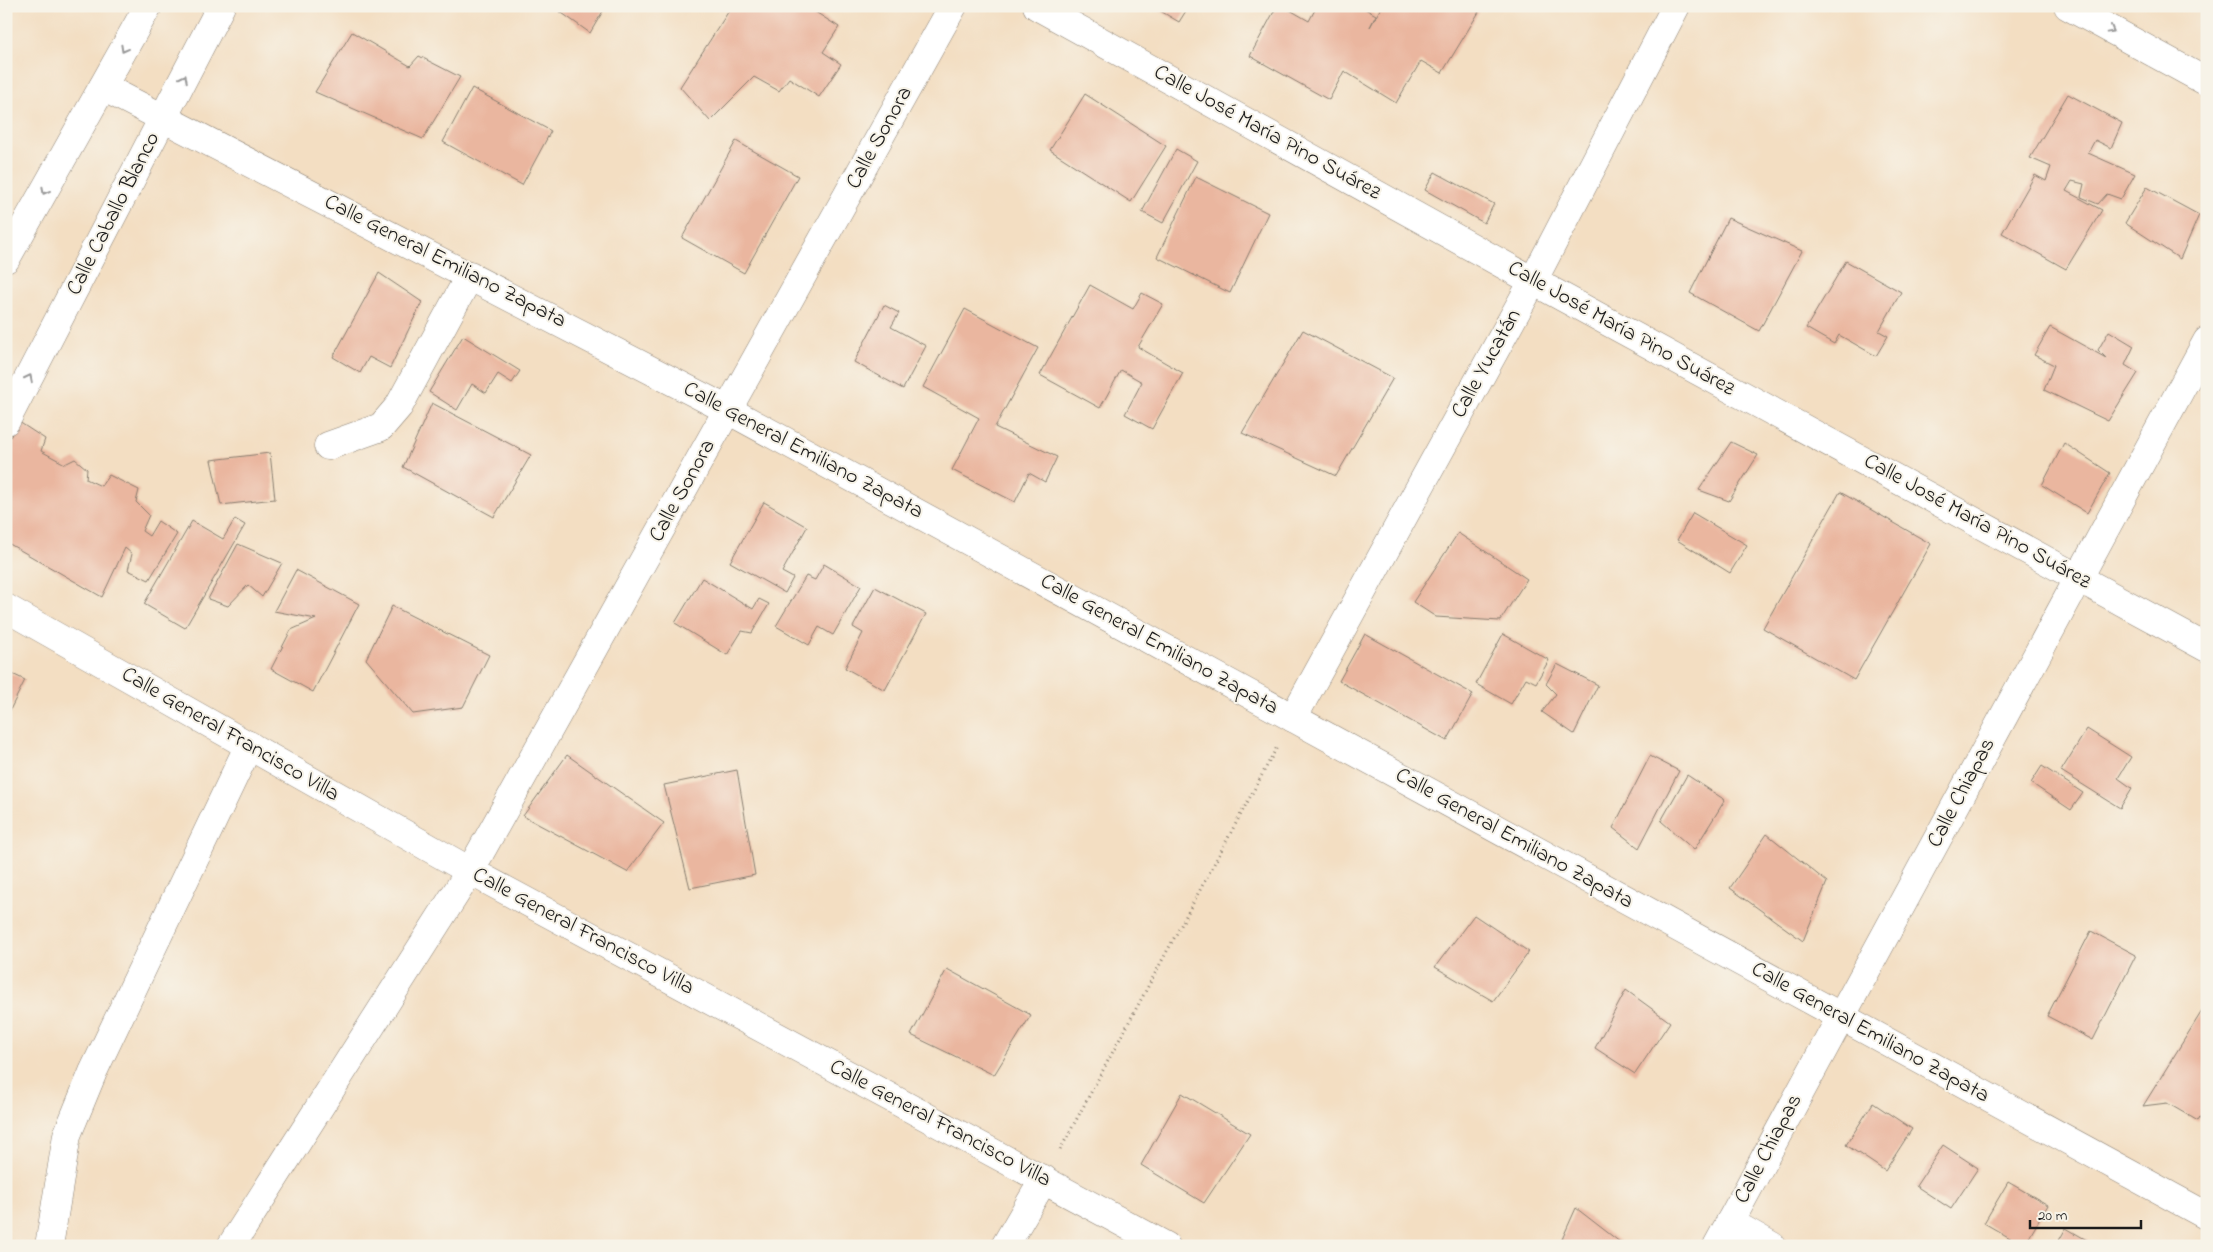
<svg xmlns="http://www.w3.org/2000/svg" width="2213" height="1252" viewBox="0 0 2213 1252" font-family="'Indie Flower',sans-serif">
<rect width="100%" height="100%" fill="#f7f3e8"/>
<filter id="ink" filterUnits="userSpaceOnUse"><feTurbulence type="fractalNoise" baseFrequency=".02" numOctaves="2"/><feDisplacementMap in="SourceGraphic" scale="10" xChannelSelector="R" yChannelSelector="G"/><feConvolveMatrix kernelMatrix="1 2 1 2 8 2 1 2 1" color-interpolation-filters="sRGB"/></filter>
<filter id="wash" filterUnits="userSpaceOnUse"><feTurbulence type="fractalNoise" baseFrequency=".0096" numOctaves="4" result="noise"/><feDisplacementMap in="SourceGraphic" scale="20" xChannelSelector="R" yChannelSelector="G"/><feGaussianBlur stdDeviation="1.12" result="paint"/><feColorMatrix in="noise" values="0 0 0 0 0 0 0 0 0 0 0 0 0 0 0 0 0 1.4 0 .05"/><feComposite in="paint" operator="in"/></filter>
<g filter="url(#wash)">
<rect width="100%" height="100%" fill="#f3dec2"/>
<g id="blocks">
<g fill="#eab69f">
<path d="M552 6H606L590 33Z"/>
<path d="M732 6H806L839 27 823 52 841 64 819 97 789 78 779 91 754 77 710 121 680 87Z"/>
<path d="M1152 6H1189L1179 22Z"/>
<path d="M1277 6H1283L1309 21 1317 6H1360L1376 15 1370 27 1382 6H1469L1479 12 1442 73 1421 61 1396 103 1344 71 1329 100 1250 56Z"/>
<path d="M352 32 410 66 419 56 460 77 423 139 315 92Z"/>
<path d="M472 88 551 131 522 185 443 142Z"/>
<path d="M1085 94 1166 146 1131 202 1050 150Z"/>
<path d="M2068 94 2122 123 2111 148 2095 140 2088 153 2135 174 2121 199 2107 194 2098 204 2081 197 2084 184 2072 181 2066 191 2102 210 2066 269 2002 233 2035 175 2046 181 2051 167 2030 158Z"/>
<path d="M736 141 798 176 744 273 682 238Z"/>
<path d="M1176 149 1197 161 1163 223 1142 212Z"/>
<path d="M1435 172 1494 204 1484 223 1425 190Z"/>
<path d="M1196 177 1268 213 1230 293 1157 257Z"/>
<path d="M2147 187 2199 215 2180 259 2125 223Z"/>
<path d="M1728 218 1802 251 1759 331 1690 293Z"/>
<path d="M1846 261 1901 292 1879 331 1888 336 1876 356 1839 335 1834 344 1806 328Z"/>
<path d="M379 273 422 302 390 368 369 357 360 373 333 357Z"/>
<path d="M1090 285 1133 309 1142 293 1163 304 1138 347 1183 373 1152 429 1125 414 1142 382 1121 370 1100 408 1040 375Z"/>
<path d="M884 305 899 313 891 327 926 346 903 389 854 362Z"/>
<path d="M965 309 1038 348 995 427 1057 457 1045 482 1029 473 1015 502 952 470 979 418 923 387Z"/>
<path d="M2050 327 2106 358 2098 350 2109 331 2134 346 2125 365 2138 373 2108 421 2044 390 2054 365 2034 355Z"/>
<path d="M1303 330 1393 378 1336 476 1242 433Z"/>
<path d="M463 336 520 371 512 383 498 374 486 393 472 384 457 410 429 392Z"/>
<path d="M432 403 531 455 494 517 403 467Z"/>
<path d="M19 422 45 439 41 451 65 464 75 459 87 469 86 479 101 486 109 475 139 490 136 502 149 515 142 531 149 536 158 521 177 534 149 580 128 570 132 554 125 548 102 597 6 542V444Z"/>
<path d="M1731 442 1758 455 1729 501 1699 490Z"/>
<path d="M2064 443 2110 473 2087 513 2042 485Z"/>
<path d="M270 453 275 499 221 505 211 460Z"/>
<path d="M1840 492 1931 544 1854 680 1763 628Z"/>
<path d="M764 502 807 527 782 572 793 578 785 593 730 562Z"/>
<path d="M1693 513 1747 545 1730 573 1677 540Z"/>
<path d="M235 519 245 525 185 628 144 604 192 521 223 539Z"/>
<path d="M1458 533 1527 579 1500 621 1436 617 1413 602Z"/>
<path d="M238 544 282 563 262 597 248 585 228 606 208 599Z"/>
<path d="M824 564 861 586 833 635 819 627 809 645 776 626 806 576 815 580Z"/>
<path d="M296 570 359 604 313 692 271 669 291 630 316 619 274 611Z"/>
<path d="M702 578 753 609 759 599 769 604 752 633 742 631 727 655 675 623Z"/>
<path d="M875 587 926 614 885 690 845 668 863 633 853 627Z"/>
<path d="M392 606 489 655 463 707 413 714 366 659Z"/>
<path d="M1365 634 1473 694 1447 741 1339 681Z"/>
<path d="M1503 634 1549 660 1536 683 1526 678 1511 704 1476 684Z"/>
<path d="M1557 664 1598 685 1574 734 1542 712 1556 694 1546 684Z"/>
<path d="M6 671 25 680 6 718Z"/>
<path d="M2087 729 2131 757 2118 778 2132 788 2120 808 2061 771Z"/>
<path d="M567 755 664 823 627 872 523 816Z"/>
<path d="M1650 756 1679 771 1639 848 1613 828Z"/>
<path d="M2042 766 2083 793 2071 810 2031 783Z"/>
<path d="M737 770 755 875 690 888 664 785Z"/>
<path d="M1687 775 1725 800 1694 850 1661 821Z"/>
<path d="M1767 834 1827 882 1803 941 1730 888Z"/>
<path d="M1474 915 1529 952 1493 1001 1435 967Z"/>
<path d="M2091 931 2136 955 2093 1040 2047 1016Z"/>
<path d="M947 969 1031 1015 994 1075 911 1035Z"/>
<path d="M1626 990 1670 1022 1635 1074 1595 1048Z"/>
<path d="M2207 1003V1107L2198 1121 2167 1103 2143 1106Z"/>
<path d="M1182 1093 1250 1134 1204 1203 1141 1165Z"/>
<path d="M1873 1103 1912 1129 1885 1171 1846 1145Z"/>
<path d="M1943 1145 1978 1168 1951 1209 1916 1186Z"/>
<path d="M2008 1182 2048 1205 2024 1246 1984 1223Z"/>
<path d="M1576 1208 1625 1246H1559Z"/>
<path d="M2066 1228 2097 1246H2056Z"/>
</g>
</g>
</g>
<g filter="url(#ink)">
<use href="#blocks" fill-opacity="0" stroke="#887d6f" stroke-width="1"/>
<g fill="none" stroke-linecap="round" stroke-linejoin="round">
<defs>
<g id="minor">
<path d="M1037 6 1533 281 2207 648"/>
<path d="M2068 6 2207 82"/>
<path d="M103 87 728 410 2207 1216"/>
<path d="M6 259 148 6"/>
<path d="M6 421 221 6"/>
<path d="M328 446 381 427 399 406 470 275"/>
<path d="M6 608 470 871 1166 1246"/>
<path d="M1293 718 1533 281 1676 6"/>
<path d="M1730 1222 1772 1246"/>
<path d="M49 1246 67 1135 93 1072 249 745"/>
<path d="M231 1246 470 871 953 6"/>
<path d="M1005 1246 1044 1179"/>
<path d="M1717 1246 2207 341"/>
</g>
</defs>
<use href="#minor" stroke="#887d6f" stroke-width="29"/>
<path stroke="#887d6f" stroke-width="3" stroke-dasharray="1 4" stroke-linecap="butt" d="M1060 1150 1277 747"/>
<use href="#minor" stroke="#fff" stroke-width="28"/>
</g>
<defs><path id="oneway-chevron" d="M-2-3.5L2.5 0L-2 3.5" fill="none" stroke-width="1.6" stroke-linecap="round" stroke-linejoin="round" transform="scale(1.25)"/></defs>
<g stroke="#999">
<use href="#oneway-chevron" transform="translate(2111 30) rotate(29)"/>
<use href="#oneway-chevron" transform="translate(124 49) rotate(119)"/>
<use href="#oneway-chevron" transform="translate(184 78) rotate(-63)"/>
<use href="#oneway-chevron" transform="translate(45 191) rotate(119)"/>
<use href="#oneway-chevron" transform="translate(29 378) rotate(-63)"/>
</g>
</g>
<g text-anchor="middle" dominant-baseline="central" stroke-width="4" stroke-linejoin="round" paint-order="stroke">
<g font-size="22" fill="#1c1c1c" stroke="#f7f3e8">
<text transform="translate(1267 133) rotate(29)">Calle José María Pino Suárez</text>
<text transform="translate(880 138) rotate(-61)">Calle Sonora</text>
<text transform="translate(114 214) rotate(-63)">Calle Caballo Blanco</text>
<text transform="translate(445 262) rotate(27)">Calle General Emiliano Zapata</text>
<text transform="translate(1621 329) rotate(29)">Calle José María Pino Suárez</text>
<text transform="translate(1487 364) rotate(-61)">Calle Yucatán</text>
<text transform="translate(803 451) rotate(28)">Calle General Emiliano Zapata</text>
<text transform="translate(683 491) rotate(-61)">Calle Sonora</text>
<text transform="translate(1977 522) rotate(29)">Calle José María Pino Suárez</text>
<text transform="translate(1159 645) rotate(29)">Calle General Emiliano Zapata</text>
<text transform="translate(230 735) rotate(30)">Calle General Francisco Villa</text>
<text transform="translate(1962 793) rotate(-62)">Calle Chiapas</text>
<text transform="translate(1514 839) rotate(29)">Calle General Emiliano Zapata</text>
<text transform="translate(583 932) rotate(28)">Calle General Francisco Villa</text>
<text transform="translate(1870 1033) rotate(29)">Calle General Emiliano Zapata</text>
<text transform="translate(940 1124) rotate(28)">Calle General Francisco Villa</text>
<text transform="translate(1769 1149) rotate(-62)">Calle Chiapas</text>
</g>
</g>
<rect width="2213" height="1252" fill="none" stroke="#f7f3e8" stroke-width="25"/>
<path d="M2030 1220v8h111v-8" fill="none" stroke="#1c1c1c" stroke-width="2.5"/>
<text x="2038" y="1220" font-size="15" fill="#1c1c1c" stroke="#f7f3e8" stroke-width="4" paint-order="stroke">20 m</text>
</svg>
